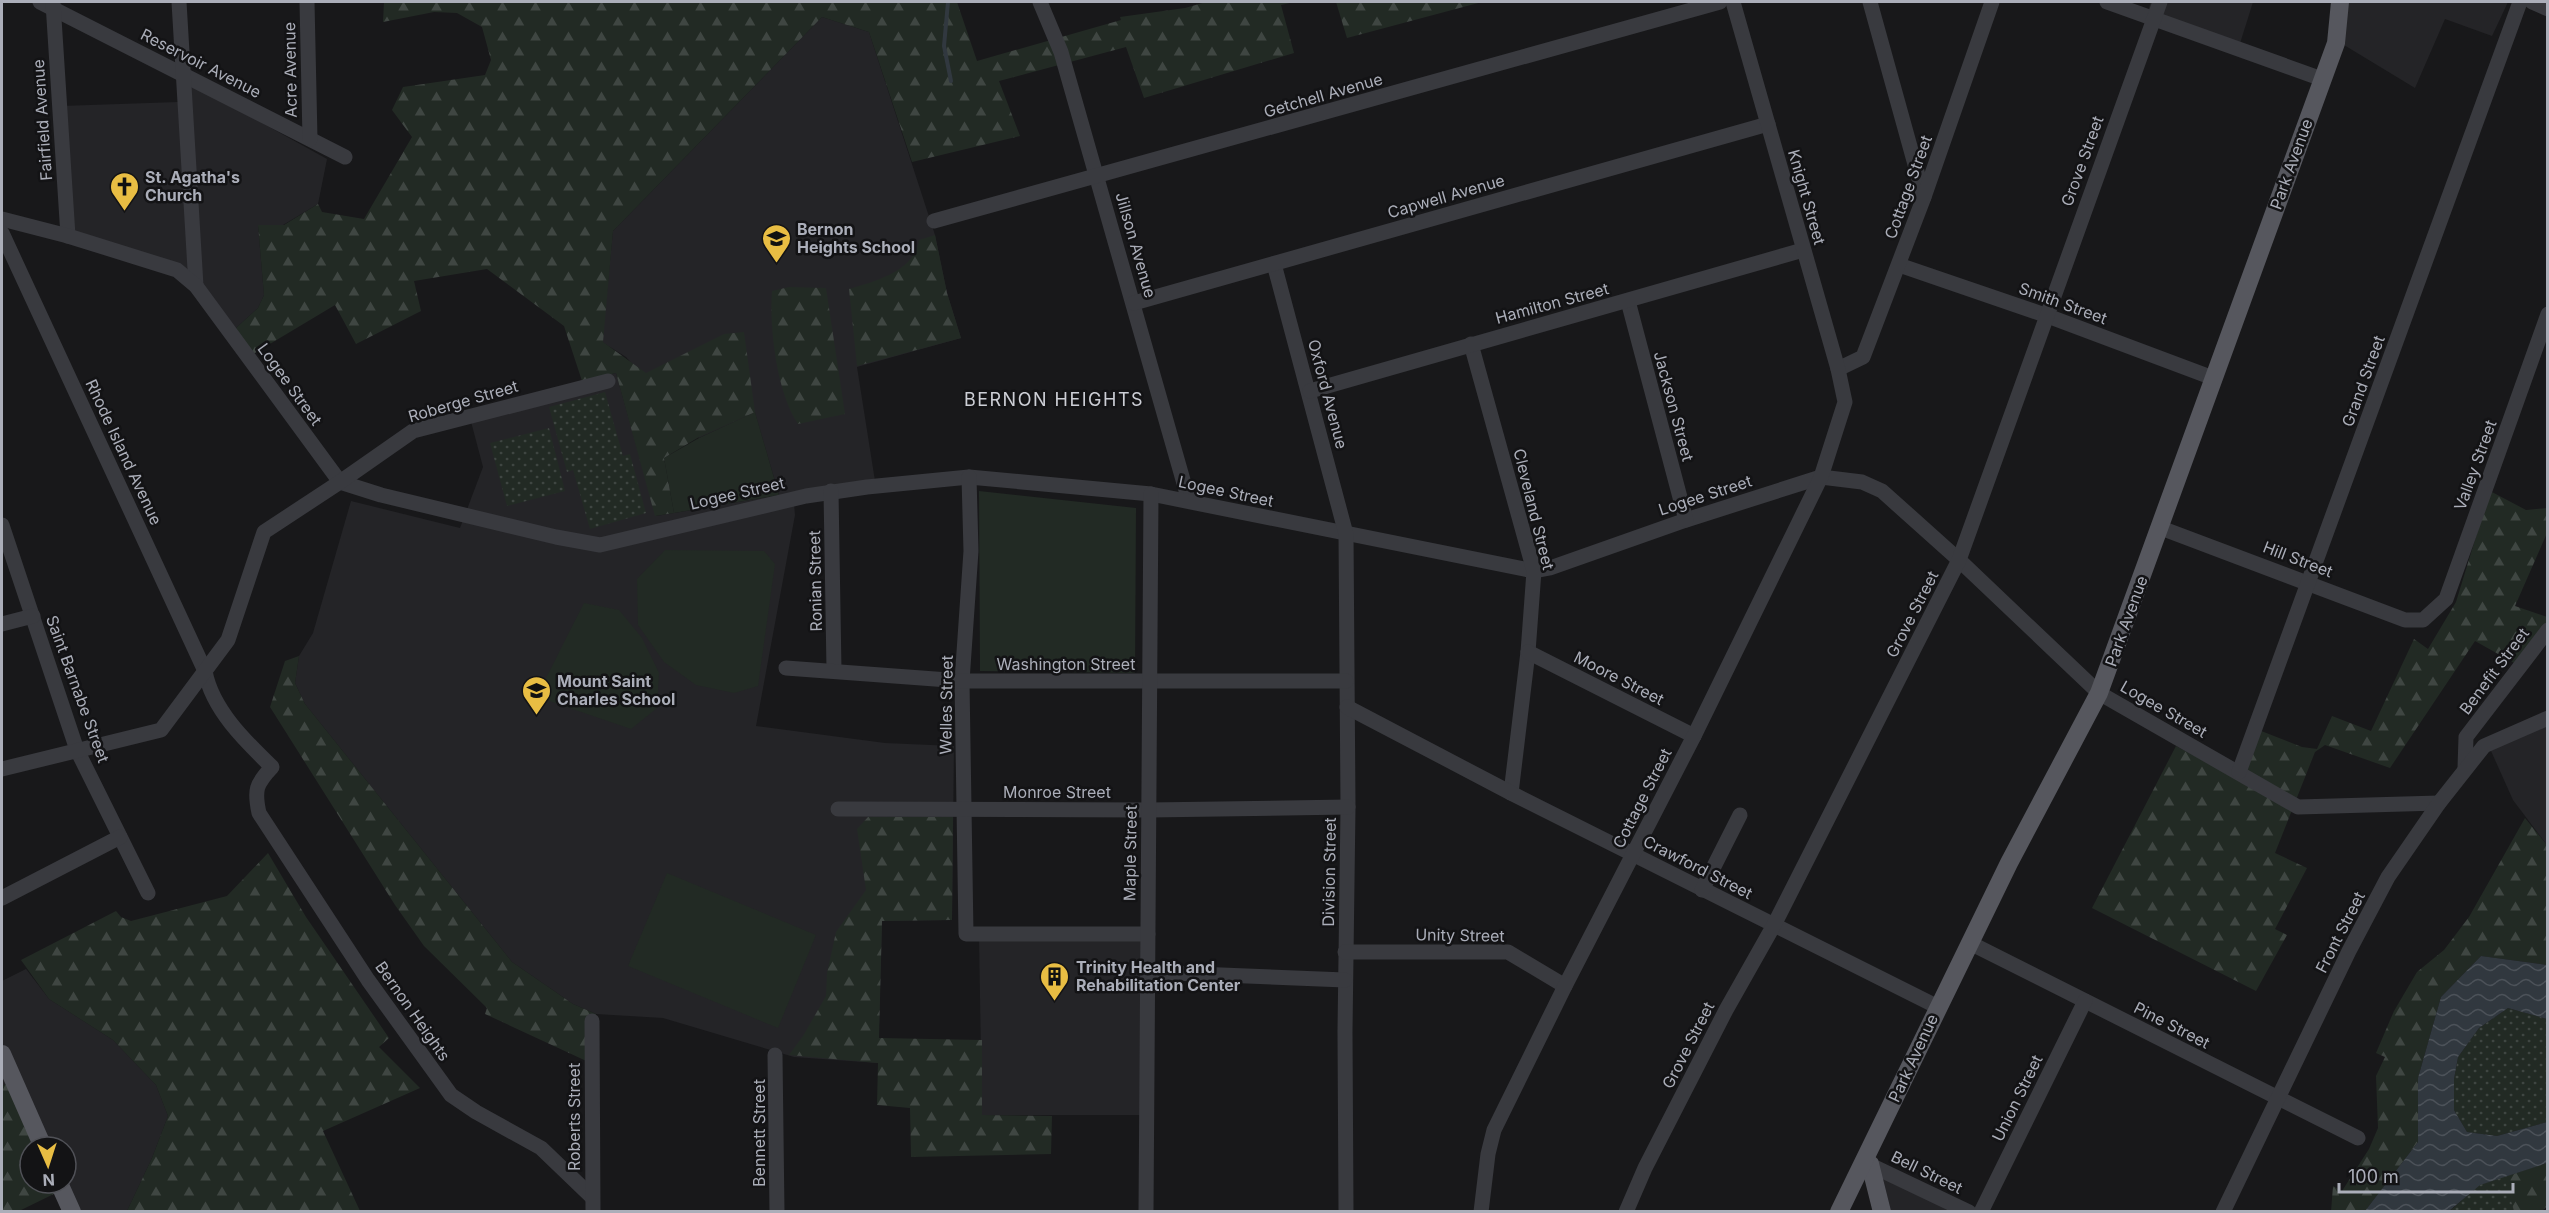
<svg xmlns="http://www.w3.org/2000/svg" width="2549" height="1213" viewBox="0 0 2549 1213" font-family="Inter,sans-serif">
<defs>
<pattern id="forest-firs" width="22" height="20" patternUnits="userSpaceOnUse" patternTransform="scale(1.5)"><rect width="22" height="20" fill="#222a24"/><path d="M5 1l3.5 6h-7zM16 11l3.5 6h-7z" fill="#3f4642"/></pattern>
<pattern id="park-dots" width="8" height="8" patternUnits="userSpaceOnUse" patternTransform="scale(1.5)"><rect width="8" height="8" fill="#222a24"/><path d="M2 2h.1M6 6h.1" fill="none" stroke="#3f4642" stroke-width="1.8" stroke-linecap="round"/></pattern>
<pattern id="water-waves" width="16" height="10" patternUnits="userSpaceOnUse" patternTransform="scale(1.5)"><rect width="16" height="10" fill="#31383f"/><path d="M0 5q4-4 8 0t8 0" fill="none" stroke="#4c5259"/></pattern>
</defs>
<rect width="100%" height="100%" fill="#18181a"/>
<g fill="#242427">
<path d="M2151 2H2253L2237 53 2145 19Z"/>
<path d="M2346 2H2508L2492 36 2445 19 2415 88 2344 45Z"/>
<path d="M822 17 869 32 935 235 947 293 961 338 857 367 875 481 793 493 795 515 756 726 885 743 954 746 952 920 882 921 878 1063 794 1057 663 1018 596 1014 573 1004 512 962 305 704 295 683 299 656 313 633 351 501 460 528 483 467 469 414 582 381 616 373 656 516 779 495 755 413 699 438 626 357 602 342 613 231Z"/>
<path d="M177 76 327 159 318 204 283 225H258L264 295 258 308 236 328 187 271 64 233 61 106 178 102Z"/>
<path d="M2547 715V845L2513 800 2487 742Z"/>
<path d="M979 936H1145V1115H982Z"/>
<path d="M26 969 49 999 113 1040 156 1085 168 1116 152 1158 127 1211H74L66 1183V1147H45L14 1080 2 1086V981Z"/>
<path d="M1867 1167 1971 1211H1879Z"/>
</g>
<g fill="#222a24">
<path d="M755 412 779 495 674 513 664 458 699 438Z"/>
<path d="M979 491 1136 508 1135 673 980 671Z"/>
<path d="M665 550 764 551 775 564 758 686 734 693 696 685 664 662 638 625 637 579Z"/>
<path d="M584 603 619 610 642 638 659 673 657 708 631 729 552 702 544 698 540 690Z"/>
<path d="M667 873 816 935 778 1028 628 966Z"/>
</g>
<g fill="url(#forest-firs)">
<path d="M384 2H957L977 61 1121 20 1120 17 1185 8 1206 2H1294L1281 5 1294 53 1144 98 1126 47 999 81 1020 136 912 162 869 32 822 17 613 231 603 342 646 373 724 334 744 332 755 412 699 437 664 458 674 513 655 516 616 373 582 381 564 326 487 269 414 281 421 311 356 344 335 305 253 354 236 328 258 308 264 295 258 225H284L318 204 322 212 364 219 412 137 392 110 403 87 485 75 491 60 482 27 457 13 434 12 383 22Z"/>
<path d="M1336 2H1482L1347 38Z"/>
<path d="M935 235 947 293 961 338 857 366 849 289C875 281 914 272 919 240Z"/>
<path d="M789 287 826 288 845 414 798 424C777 394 769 328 772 291Z"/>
<path d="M2490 491 2526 510 2547 508V533L2515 606 2547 617V623L2516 664 2475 641 2390 768 2325 745 2315 752 2275 853 2307 868 2275 929 2287 935 2256 991 2092 908 2176 746 2233 776 2251 727 2302 747 2317 749 2332 716 2371 731 2414 639 2428 649 2456 602Z"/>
<path d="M299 656 295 683 305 704 512 962 573 1004 596 1014 595 1065 485 1014 487 1008 424 946 395 905 270 707 285 661Z"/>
<path d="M868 817H953L952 920 882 921 879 1038 982 1040V1115L1052 1116 1051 1154 911 1157 910 1108 877 1105 878 1063 789 1055 803 1036 826 996 827 973 836 932 866 890 857 829Z"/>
<path d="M2525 818 2547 845V965L2481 956 2441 997 2418 1078V1142L2365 1211 2331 1212 2333 1186 2342 1191 2369 1149 2378 1128 2376 1076 2385 1057 2376 1053 2394 1011 2417 972 2444 950 2469 917Z"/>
<path d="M268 853 306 917 389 1038 379 1047 420 1088 323 1131 360 1211H127L152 1158 168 1116 156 1085 113 1040 49 999 21 960 116 911 121 917 131 921 227 896Z"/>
<path d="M14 1080 45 1147H30V1183H61L64 1189 19 1211 2 1212V1086Z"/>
<path d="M2547 1163V1206L2542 1211 2449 1212 2479 1185Z"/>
</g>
<g fill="url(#park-dots)">
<path d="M605 392 623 456 630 454 646 513 590 529 573 470 567 472 549 407Z"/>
<path d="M549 428 565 491 507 506 490 443Z"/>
<path d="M2508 1008 2547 1019V1122L2497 1136 2467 1132 2454 1110V1079L2458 1057 2479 1028Z"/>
<path d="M2504 1177 2514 1211 2449 1212 2479 1185Z"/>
</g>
<path fill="url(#water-waves)" d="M2481 956 2547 965V1019L2508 1008 2479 1028 2458 1057 2454 1079V1110L2467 1132 2497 1136 2547 1122V1163L2480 1185 2449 1211H2365L2418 1142V1078L2441 997Z"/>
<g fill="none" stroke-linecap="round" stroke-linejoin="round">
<path stroke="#31383f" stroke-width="4" d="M948 2 944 46 951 81"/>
<g stroke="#393a3f" stroke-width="15">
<path d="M40 2 345 157"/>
<path d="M179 2 196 286"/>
<path d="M307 2 310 139"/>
<path d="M1040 2 1061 52 1189 501"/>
<path d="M1870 2 1924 197"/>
<path d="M2107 2 2322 79"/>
<path d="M2532 2 2548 9"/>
<path d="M53 3 68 236"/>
<path d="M2 219 68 236 177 270 196 286 340 482 381 495 556 537 600 545 806 496 867 487 969 477 1151 494 1534 571 1550 568 1686 520 1821 477 1862 482 1882 491 1959 560 2099 693 2298 807 2439 803"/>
<path d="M934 221 1720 2"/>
<path d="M2 233 205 671C212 709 245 741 272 767 256 784 254 790 259 813L368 980 451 1095 476 1112 541 1148 592 1197"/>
<path d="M1274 264 1346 534 1348 807 1345 1031 1346 1212"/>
<path d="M1899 265 2045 315 2213 378"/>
<path d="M1628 301 1686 520"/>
<path d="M1134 303 1768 124"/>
<path d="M1471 344 1534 571 1528 652 1511 793"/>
<path d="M1838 369 1863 357 1924 197 1992 2"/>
<path d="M1310 391 1803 250"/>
<path d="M969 477 971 551 962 681 966 934H1148"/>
<path d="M831 491 834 670"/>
<path d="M2 525 77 750 148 893"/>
<path d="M2161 528 2405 620H2423L2446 599 2548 314"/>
<path d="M2 624 33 616"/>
<path d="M1528 652 1694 736"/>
<path d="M786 668 962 681H1346"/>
<path d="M1347 707 1511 793 1938 1007"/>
<path d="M2465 768 2466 737 2548 630"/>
<path d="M2 769 161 730 228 640 264 532 340 482 413 431 608 381"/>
<path d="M2239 772 2520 2"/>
<path d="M838 809 1149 810 1348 807"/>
<path d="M1702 890 1740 815"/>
<path d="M2 898 120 837"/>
<path d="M1970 943 2358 1138"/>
<path d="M1345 952H1508L1565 986"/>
<path d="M1147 972 1345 980"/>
<path d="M592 1021 593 1212"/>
<path d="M775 1055 777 1212"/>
<path d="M1864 1162 1969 1212"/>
<path d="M1146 1212 1151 494"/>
<path d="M1481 1212 1488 1154 1494 1130 1565 986 1694 736 1821 477 1845 402 1838 369 1733 2"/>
<path d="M1626 1212 1645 1168 1726 1010 1774 925 1959 560 2160 2"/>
<path d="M1981 1212 2085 1001"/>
<path d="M2223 1212 2349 951 2388 877 2439 803 2484 746 2548 718"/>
</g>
<g stroke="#56575e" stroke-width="18">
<path d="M2 1054 43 1147"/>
<path d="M1870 1164 1882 1212"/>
<path d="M59 1183 72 1212"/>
<path d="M1839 1212 2009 863 2099 693 2336 43 2340 2"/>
</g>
</g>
<defs>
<symbol id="church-pin" viewBox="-11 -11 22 30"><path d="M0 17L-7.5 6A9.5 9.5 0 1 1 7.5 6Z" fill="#e8bd43" stroke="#131315"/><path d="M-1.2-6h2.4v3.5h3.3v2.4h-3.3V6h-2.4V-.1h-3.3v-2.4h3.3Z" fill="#111"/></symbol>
<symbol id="school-pin" viewBox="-11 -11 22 30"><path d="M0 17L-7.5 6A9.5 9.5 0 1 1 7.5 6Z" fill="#e8bd43" stroke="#131315"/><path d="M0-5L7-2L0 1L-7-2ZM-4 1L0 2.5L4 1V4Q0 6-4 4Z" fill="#111"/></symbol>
<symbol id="building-pin" viewBox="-11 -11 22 30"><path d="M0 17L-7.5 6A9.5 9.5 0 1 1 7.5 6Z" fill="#e8bd43" stroke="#131315"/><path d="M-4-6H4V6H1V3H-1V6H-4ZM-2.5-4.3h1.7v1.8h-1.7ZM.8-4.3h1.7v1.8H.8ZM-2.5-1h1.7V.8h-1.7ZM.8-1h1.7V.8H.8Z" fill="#111"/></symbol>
</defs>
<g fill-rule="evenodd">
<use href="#church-pin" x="108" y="170" width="33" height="45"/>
<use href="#school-pin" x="760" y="222" width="33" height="45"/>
<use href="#school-pin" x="520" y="674" width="33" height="45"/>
<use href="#building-pin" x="1038" y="960" width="33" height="45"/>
</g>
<g text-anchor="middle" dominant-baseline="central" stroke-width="5" stroke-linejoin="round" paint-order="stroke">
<g font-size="16" fill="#abaeb9" stroke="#131315">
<text transform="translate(201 63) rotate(27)">Reservoir Avenue</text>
<text transform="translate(290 70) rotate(-91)">Acre Avenue</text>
<text transform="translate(1323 95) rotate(-16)">Getchell Avenue</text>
<text transform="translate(42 120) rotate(-94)">Fairfield Avenue</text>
<text transform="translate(2082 161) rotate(-70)">Grove Street</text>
<text transform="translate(2291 164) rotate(-70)">Park Avenue</text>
<text transform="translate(1908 187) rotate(-70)">Cottage Street</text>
<text transform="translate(1446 196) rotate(-16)">Capwell Avenue</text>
<text transform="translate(1807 197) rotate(74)">Knight Street</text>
<text transform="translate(1136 245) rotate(74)">Jillson Avenue</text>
<text transform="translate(1552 303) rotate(-15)">Hamilton Street</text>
<text transform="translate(2063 303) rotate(20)">Smith Street</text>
<text transform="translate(2363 381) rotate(-70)">Grand Street</text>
<text transform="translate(290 384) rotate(54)">Logee Street</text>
<text transform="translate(1328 394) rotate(75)">Oxford Avenue</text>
<text transform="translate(463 401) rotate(-16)">Roberge Street</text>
<text transform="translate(1674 406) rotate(75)">Jackson Street</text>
<text transform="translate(124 452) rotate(65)">Rhode Island Avenue</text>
<text transform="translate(2475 465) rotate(-70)">Valley Street</text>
<text transform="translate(1226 491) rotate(12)">Logee Street</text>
<text transform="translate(737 493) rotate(-13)">Logee Street</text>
<text transform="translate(1705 495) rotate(-18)">Logee Street</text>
<text transform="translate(1534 509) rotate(76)">Cleveland Street</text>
<text transform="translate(2298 559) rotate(21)">Hill Street</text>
<text transform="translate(815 581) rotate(-91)">Ronian Street</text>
<text transform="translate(1912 614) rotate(-63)">Grove Street</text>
<text transform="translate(2126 621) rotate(-70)">Park Avenue</text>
<text x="1066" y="664">Washington Street</text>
<text transform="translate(2494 671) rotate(-53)">Benefit Street</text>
<text transform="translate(1619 678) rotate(27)">Moore Street</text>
<text transform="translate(78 689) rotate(70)">Saint Barnabe Street</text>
<text transform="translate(946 705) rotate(-89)">Welles Street</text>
<text transform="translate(2164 709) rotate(30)">Logee Street</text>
<text x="1057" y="792">Monroe Street</text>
<text transform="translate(1642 798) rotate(-63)">Cottage Street</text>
<text transform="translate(1130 853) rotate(-89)">Maple Street</text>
<text transform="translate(1698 867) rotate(27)">Crawford Street</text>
<text transform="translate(1329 872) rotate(-89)">Division Street</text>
<text transform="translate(2340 932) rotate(-63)">Front Street</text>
<text transform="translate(1460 935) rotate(1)">Unity Street</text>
<text transform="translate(413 1011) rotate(55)">Bernon Heights</text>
<text transform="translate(2172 1025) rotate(27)">Pine Street</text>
<text transform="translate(1688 1045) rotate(-63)">Grove Street</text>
<text transform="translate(1913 1058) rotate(-65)">Park Avenue</text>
<text transform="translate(2017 1098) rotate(-64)">Union Street</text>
<text transform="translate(574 1117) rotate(-90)">Roberts Street</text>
<text transform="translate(759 1133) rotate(-90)">Bennett Street</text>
<text transform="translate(1927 1172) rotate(26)">Bell Street</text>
</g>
<g font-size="16" font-weight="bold" fill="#abaeb9" stroke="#131315" text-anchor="start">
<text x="145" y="177">St. Agatha's<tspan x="145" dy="18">Church</tspan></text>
<text x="797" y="229">Bernon<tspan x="797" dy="18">Heights School</tspan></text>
<text x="557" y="681">Mount Saint<tspan x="557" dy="18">Charles School</tspan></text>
<text x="1076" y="967">Trinity Health and<tspan x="1076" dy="18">Rehabilitation Center</tspan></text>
</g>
<g font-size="18" letter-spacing="1.5" fill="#ccced5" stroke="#131315">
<text x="1054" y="399">BERNON HEIGHTS</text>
</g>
</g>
<rect width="2549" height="1213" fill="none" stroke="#abaeb9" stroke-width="6"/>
<g transform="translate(48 1165) rotate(177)"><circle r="28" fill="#131315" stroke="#505157" stroke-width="1.5"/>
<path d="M0-4.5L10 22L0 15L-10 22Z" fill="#e8bd43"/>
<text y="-9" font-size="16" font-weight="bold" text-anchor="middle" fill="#abaeb9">N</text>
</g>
<path d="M2339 1183v9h174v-9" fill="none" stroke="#abaeb9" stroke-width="3"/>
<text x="2348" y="1183" font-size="18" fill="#abaeb9" stroke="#131315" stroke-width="4.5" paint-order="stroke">100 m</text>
</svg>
